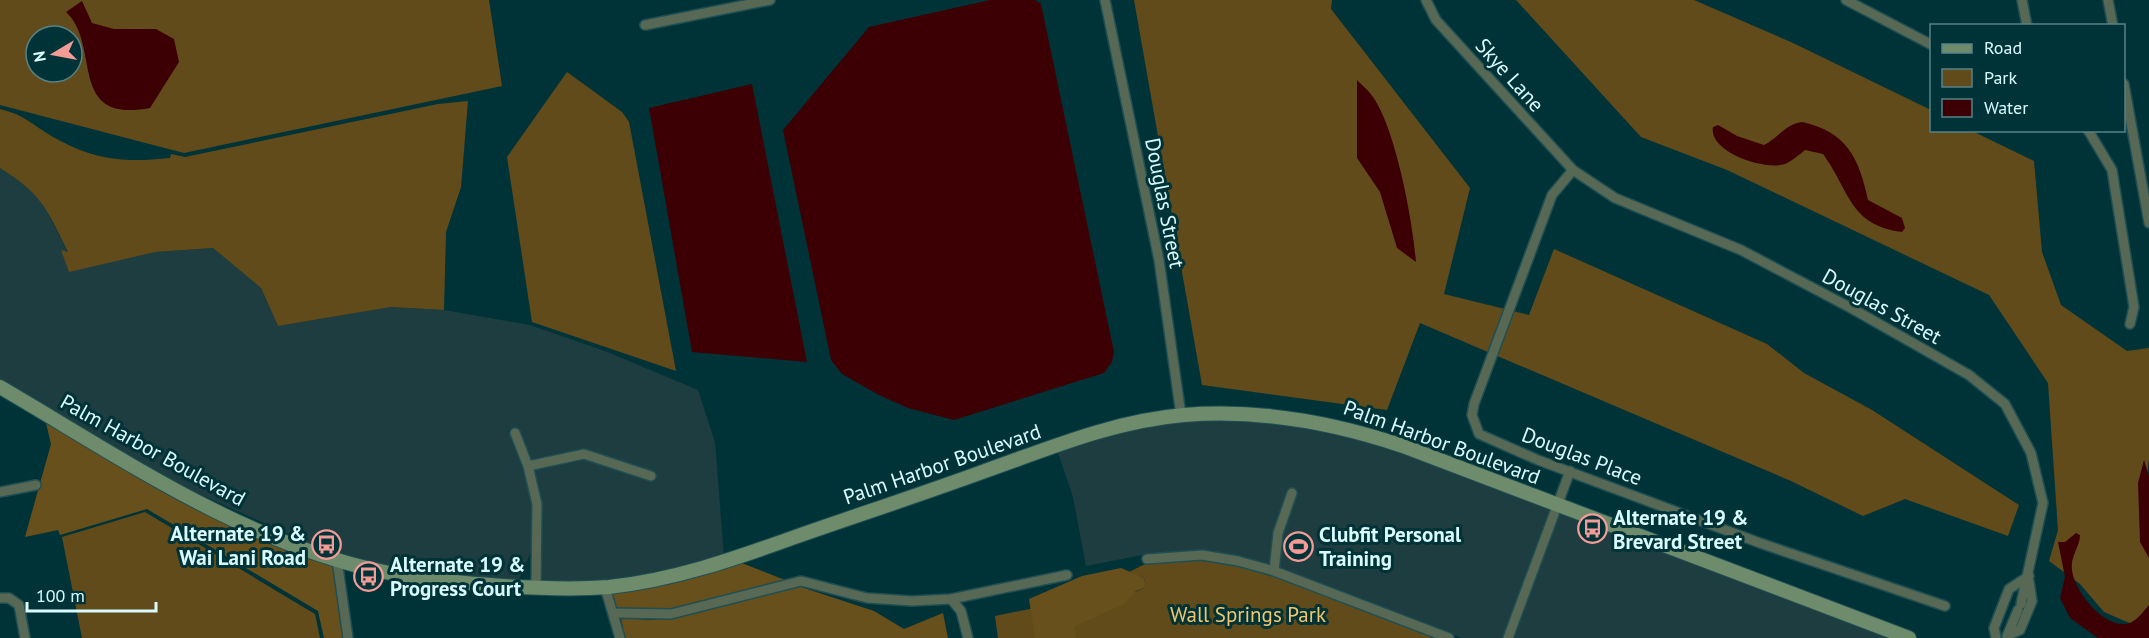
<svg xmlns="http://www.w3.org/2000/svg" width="2149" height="638" viewBox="0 0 2149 638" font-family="'PT Sans',sans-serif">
<rect width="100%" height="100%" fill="#003337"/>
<g fill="#1d3d40">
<path d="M0 168 22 182 42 201 68 253 62 251 69 271 155 252 213 248 261 288 278 326 391 307 444 310 530 325 605 351 698 390 715 442 724 557 684 569 605 583H528L541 553 542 503 534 469 584 458 653 481 657 473 586 449 532 460 517 427 508 431 524 467 532 504 531 552 518 582 436 576 380 567 322 549 179 485 0 382Z"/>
<path d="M1182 420H1268L1371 440 1551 509 1502 638H1462L1279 568 1283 534 1298 491 1289 488 1273 532 1269 565 1224 553 1181 551 1142 555 1086 566 1073 497 1057 450 1109 433Z"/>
<path d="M1560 512 1896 638H1513Z"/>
</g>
<g fill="#624b1b" fill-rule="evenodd">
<path d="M0 0H489L502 86 184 153 0 105ZM36 36H72V72H36Z"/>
<path d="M1134 0H1332L1331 9 1470 188 1444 294 1529 315 1554 249 1767 344 1804 373 1872 410 2019 505 2008 536 1905 499 1863 516 1791 481 1420 323 1387 410 1202 385Z"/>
<path d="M1516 0H1694L1793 43 1931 110 1932 130 1972 131 2034 161 2042 252 2061 305 2127 351 2149 348V459L2144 503 2149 546V608L2134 625 2104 612 2080 584 2049 561 2058 530 2048 383 1989 295 1727 170 1641 137Z"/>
<path d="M567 72 622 112 629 122 676 371 532 322 507 157Z"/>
<path d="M468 101 461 187 446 232 444 310 391 307 278 326 261 288 213 248 155 252 69 272 61 250 68 252C46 208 43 195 0 168V109C25 115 31 124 53 137 94 160 124 163 170 158L171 154 185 157 438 104Z"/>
<path d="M145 512 315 614 320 638H82L62 537Z"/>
<path d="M1181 560C1264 560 1357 608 1436 638H998L995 616 1114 592H1135L1146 587 1144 578 1129 572 1145 564Z"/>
</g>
<g fill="#68501d">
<path d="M45 419 332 563 343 638H324L318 611 147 509 60 535 58 530 25 537 51 444Z"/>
<path d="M739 562 785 580 671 610 617 609 611 591Z"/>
<path d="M1121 568 1144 578 1146 587 1136 591 1124 604 1075 626 1076 638H1035L1029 599 1082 576Z"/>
<path d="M798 586 874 611 904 629 943 613 948 638H619L618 629 623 628 621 618 652 620 694 614Z"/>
</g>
<g fill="#3c0004">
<path d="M990 0H1035L1041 4 1114 352 1112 362 1104 373 954 420 908 408 879 395 842 374 831 360 783 130 869 27Z"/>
<path d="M82 1 92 23 114 29H156L174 39 179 62 150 108C66 124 102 45 66 12Z"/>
<path d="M1357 80C1362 85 1369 91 1373 97 1396 130 1413 222 1416 262L1397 248 1380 192 1357 158Z"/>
<path d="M752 84 807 362 692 352 649 108Z"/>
<path d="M1802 122C1847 132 1859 158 1868 200L1902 218 1905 228 1902 232C1849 225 1850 191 1823 154L1805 150C1799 155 1792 161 1785 164 1765 171 1708 152 1713 127L1718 125 1737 136 1764 145C1779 137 1786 124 1802 122Z"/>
<path d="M2144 460 2149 476V558L2140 542 2138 483Z"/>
<path d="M2076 533 2080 535C2080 547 2070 556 2072 570 2074 590 2101 625 2124 624 2135 624 2142 613 2149 605V638H2098L2070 618 2060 598 2065 577 2058 542H2065Z"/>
</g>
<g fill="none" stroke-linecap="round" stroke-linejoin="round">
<defs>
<g id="minor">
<path d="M1105 0 1159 260 1181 415"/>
<path d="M1426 0 1436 20 1573 170 1615 198 1741 250 1851 308 1969 375 2005 404 2031 453 2043 503 2021 604"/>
<path d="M1846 0 1932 45"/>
<path d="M2022 0 2027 26"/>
<path d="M2108 0 2113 26"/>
<path d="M645 25 770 0"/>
<path d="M2124 84 2149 223"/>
<path d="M2088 130 2112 170 2134 307 2130 324"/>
<path d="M1573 170 1552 195 1474 404 1472 415 1479 434 1538 460 1760 543 1945 606"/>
<path d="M515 433 528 466 537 504 536 588"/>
<path d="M528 466 584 454 651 476"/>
<path d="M0 492 36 485"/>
<path d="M1147 559 1202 555 1238 561 1274 571 1449 638"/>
<path d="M337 560 348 638"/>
<path d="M1274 571 1278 533 1292 493"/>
<path d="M605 587 620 638"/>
<path d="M0 598H9L19 605 25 638"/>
<path d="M951 599 961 611 968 638"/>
<path d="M614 613 671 614 801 581 867 598 912 601 951 599 1067 575"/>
<path d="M2008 635 2020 630 2032 601 2029 581"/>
<path d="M2007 636 2018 610"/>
<path d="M1508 638 1570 471"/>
<path d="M1996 638 1994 628 2009 589 2029 576"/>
</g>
<path id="secondary" d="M0 387C120 457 242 542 380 571 416 579 453 582 490 585 529 588 570 590 609 587 674 580 734 559 795 537 858 515 922 494 985 471 1050 448 1114 421 1184 415 1259 409 1332 422 1403 446L1909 638"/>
</defs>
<use href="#minor" stroke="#1f4f53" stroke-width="12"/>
<use href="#secondary" stroke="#1f4f53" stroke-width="16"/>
<use href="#minor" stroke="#576955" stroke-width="9"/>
<use href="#secondary" stroke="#6e8c6c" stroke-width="14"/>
</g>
<defs>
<symbol id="bus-ring" viewBox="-11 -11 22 22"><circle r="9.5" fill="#003337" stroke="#f59b97" stroke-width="1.5"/><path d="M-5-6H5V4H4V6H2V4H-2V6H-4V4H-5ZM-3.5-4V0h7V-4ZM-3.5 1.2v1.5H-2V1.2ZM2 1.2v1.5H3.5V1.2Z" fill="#f59b97"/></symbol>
<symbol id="stadium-ring" viewBox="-11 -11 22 22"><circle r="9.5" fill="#003337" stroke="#f59b97" stroke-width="1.5"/><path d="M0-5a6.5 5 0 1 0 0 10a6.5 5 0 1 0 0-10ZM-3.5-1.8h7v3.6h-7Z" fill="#f59b97"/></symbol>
</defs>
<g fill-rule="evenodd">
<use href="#bus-ring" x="1576" y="512" width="33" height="33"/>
<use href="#bus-ring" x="310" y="528" width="33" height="33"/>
<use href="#stadium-ring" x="1282" y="530" width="33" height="33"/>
<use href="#bus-ring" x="352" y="560" width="33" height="33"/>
</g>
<g text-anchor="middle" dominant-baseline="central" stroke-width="6" stroke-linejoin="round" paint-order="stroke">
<g font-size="21" fill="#dafbfe" stroke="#003337">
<text transform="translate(1510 75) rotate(48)">Skye Lane</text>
<text transform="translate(1165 203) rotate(79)">Douglas Street</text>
<text transform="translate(1882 306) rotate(29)">Douglas Street</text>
<text transform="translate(1442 442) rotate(20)">Palm Harbor Boulevard</text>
<text transform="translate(153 450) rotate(29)">Palm Harbor Boulevard</text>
<text transform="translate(1582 456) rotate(21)">Douglas Place</text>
<text transform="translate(942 464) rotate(-19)">Palm Harbor Boulevard</text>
</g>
<g font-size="21" font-weight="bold" fill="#dafbfe" stroke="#003337" text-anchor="start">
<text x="1613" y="517">Alternate 19 &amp;<tspan x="1613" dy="24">Brevard Street</tspan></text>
<text x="306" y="533" text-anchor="end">Alternate 19 &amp;<tspan x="306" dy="24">Wai Lani Road</tspan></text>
<text x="1319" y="534">Clubfit Personal<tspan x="1319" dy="24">Training</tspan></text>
<text x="390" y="564">Alternate 19 &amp;<tspan x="390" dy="24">Progress Court</tspan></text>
</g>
<g font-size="21" fill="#f4c669" stroke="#003337">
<text x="1248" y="614">Wall Springs Park</text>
</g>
</g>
<rect x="1930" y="24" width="195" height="108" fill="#003337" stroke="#578387" stroke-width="1.5"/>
<rect x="1942" y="44" width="30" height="9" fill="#6e8c6c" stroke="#578387" stroke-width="1.5"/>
<text x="1984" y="54" font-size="18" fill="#dafbfe">Road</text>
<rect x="1942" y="69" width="30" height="18" fill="#624b1b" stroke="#578387" stroke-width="1.5"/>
<text x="1984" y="84" font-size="18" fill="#dafbfe">Park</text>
<rect x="1942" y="99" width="30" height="18" fill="#3c0004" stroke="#578387" stroke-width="1.5"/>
<text x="1984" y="114" font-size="18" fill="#dafbfe">Water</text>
<g transform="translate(54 54) rotate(260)"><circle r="28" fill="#003337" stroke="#578387" stroke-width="1.5"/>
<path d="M0-4.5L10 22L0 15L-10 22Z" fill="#f59b97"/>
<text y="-9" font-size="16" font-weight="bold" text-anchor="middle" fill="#dafbfe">N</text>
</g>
<path d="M27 602v9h129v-9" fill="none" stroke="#dafbfe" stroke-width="3"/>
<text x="36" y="602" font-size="18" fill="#dafbfe" stroke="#003337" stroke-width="4.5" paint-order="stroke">100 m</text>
</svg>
